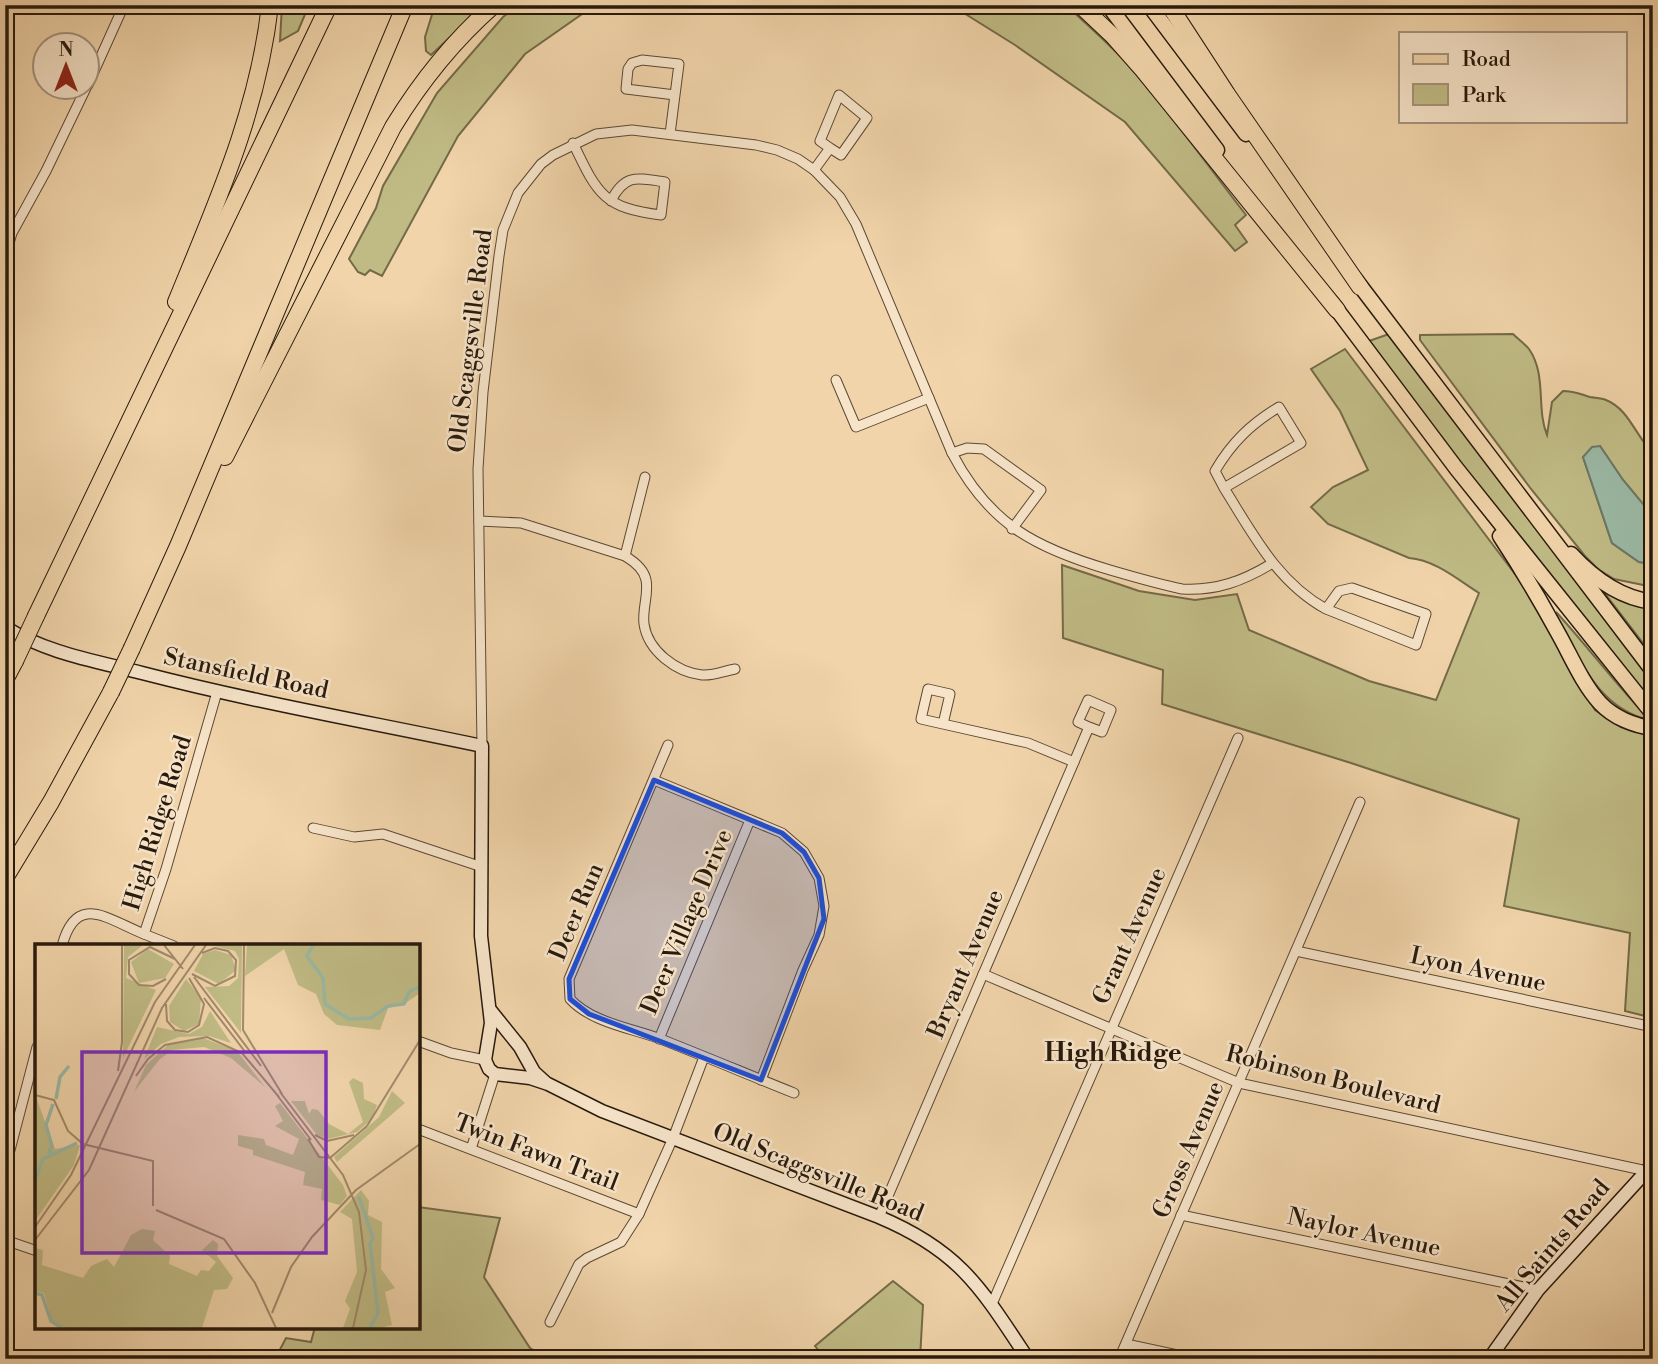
<svg xmlns="http://www.w3.org/2000/svg" width="1658" height="1364" viewBox="0 0 1658 1364" font-family="'Libre Bodoni',serif">
<rect width="100%" height="100%" fill="#f1d4aa"/>
<filter id="stains"><feTurbulence type="fractalNoise" baseFrequency=".00286" numOctaves="4"/><feColorMatrix values="0 0 0 0 .2 0 0 0 0 .09 0 0 0 0 .02 0 0 0 .5 -.17"/></filter>
<radialGradient id="worn" r=".72"><stop offset=".6" stop-color="#630" stop-opacity="0"/><stop offset="1" stop-color="#630" stop-opacity=".3"/></radialGradient>
<g fill="#c0bb85" stroke="#746a48" stroke-width="2">
<path d="M282 5H309L298 31 280 41Z"/>
<path d="M435 5H480L463 25 431 55 426 51 425 37Z"/>
<path d="M519 5H595L525 54 458 136 382 276 370 270 365 275 358 272 349 259 376 208 383 186 437 93 503 17Z"/>
<path d="M951 5H1066C1087 25 1110 44 1129 66 1171 113 1207 165 1246 215L1235 225 1247 242 1235 251 1125 122 1015 45Z"/>
<path d="M1389 334 1653 681V702C1554 585 1460 464 1369 341Z"/>
<path d="M1513 334C1518 339 1525 344 1529 349 1547 375 1536 408 1547 435L1552 402 1563 391C1574 391 1580 394 1590 397 1595 398 1601 398 1606 400 1629 409 1636 437 1653 453V516L1623 480 1600 446 1583 457 1612 543 1639 562 1653 564V587L1614 579 1598 569 1585 556 1531 489 1420 340V335Z"/>
<path d="M1345 349 1524 586 1595 710 1621 727 1644 734H1653V1018L1625 1011 1630 933 1504 906 1519 819 1351 763 1162 704 1163 670 1063 638 1062 565 1139 591 1195 600 1237 594 1249 630 1369 681 1436 700 1479 593C1457 579 1435 560 1409 558L1328 524 1311 507 1333 487 1368 470 1340 411 1311 369Z"/>
<path d="M1602 587 1653 607V656L1603 591Z"/>
<path d="M1557 613C1589 648 1617 686 1650 720 1598 709 1580 659 1556 617Z"/>
<path d="M418 1207 500 1218 484 1277 530 1348 549 1359H275L286 1338 311 1342 315 1327H418Z"/>
<path d="M893 1281 923 1305 920 1359H825L815 1346Z"/>
</g>
<path fill="#9bb9a5" stroke="#6d7968" stroke-width="2" d="M1600 446 1623 480 1653 516V564L1639 562 1612 543 1583 457 1592 447Z"/>
<g fill="none" stroke-linecap="round" stroke-linejoin="round">
<defs>
<g id="street">
<path d="M88 85 124 5"/>
<path d="M670 134 675 95 626 89 628 69 632 63 642 60 679 64 675 95"/>
<path d="M573 143C597 193 603 208 661 215L665 182C638 178 625 173 611 201"/>
<path d="M814 170 830 148 841 155 867 118 839 95 820 141 830 148"/>
<path d="M5 257 12 233 46 171 86 88"/>
<path d="M836 380 856 427 929 398"/>
<path d="M952 453 967 448 984 449 1041 490 1012 529"/>
<path d="M1224 488 1215 471C1232 442 1251 424 1279 407L1301 443 1224 488C1253 534 1277 582 1326 609L1339 591 1352 588 1426 614 1416 645 1326 609"/>
<path d="M479 521 521 523 625 556C635 562 644 569 646 580 649 594 642 609 644 624 648 651 676 672 702 675 713 676 724 671 735 669"/>
<path d="M625 556 645 477"/>
<path d="M943 724 921 719 928 689 950 694 943 724 1028 743 1074 762"/>
<path d="M668 745 569 979 570 999C591 1022 630 1028 658 1038 704 1056 749 1075 794 1093"/>
<path d="M482 746 478 469 483 392 499 256 503 230 518 193 541 164 553 155 596 134 632 130 756 145 777 150 798 159 814 170 840 197 856 224 952 453C989 524 1035 548 1110 570 1134 577 1158 584 1182 589 1216 591 1243 581 1271 564"/>
<path d="M654 780 782 833 804 852 819 878 824 906 819 935 803 970 761 1080"/>
<path d="M313 828 354 837 383 834 482 867"/>
<path d="M62 946C76 892 107 919 144 934"/>
<path d="M174 946 144 934 166 869 217 692"/>
<path d="M1296 951 1653 1027"/>
<path d="M983 974 1239 1083 1647 1171"/>
<path d="M659 1039 750 820"/>
<path d="M418 1041 451 1053 485 1060"/>
<path d="M418 1129 639 1214"/>
<path d="M471 1149 495 1074"/>
<path d="M5 1169 37 1047"/>
<path d="M1181 1215 1538 1290"/>
<path d="M879 1217 1089 727 1102 732 1111 710 1088 700 1078 722 1089 727"/>
<path d="M5 1240 37 1251"/>
<path d="M992 1304 1238 738"/>
<path d="M550 1322 579 1264 587 1258 621 1242 639 1214 673 1138 704 1057"/>
<path d="M1126 1344 1196 1359"/>
<path d="M1119 1359 1360 802"/>
</g>
<g id="secondary">
<path d="M5 627C46 653 96 661 142 673 254 702 368 722 482 746L481 936 491 1023 485 1060 489 1069 495 1074 530 1078 548 1084 602 1111 879 1217C960 1251 981 1288 1028 1359"/>
<path d="M491 1011 520 1047 534 1072 545 1082"/>
<path d="M1489 1359 1538 1290 1653 1164"/>
</g>
<g id="primary">
<path d="M1108 5 1217 150"/>
<path d="M1149 5 1246 134"/>
<path d="M1355 279 1653 671"/>
<path d="M1332 303 1456 468 1653 714"/>
<path d="M1500 536C1521 568 1540 600 1558 633 1571 656 1582 683 1600 703 1613 717 1634 726 1653 728"/>
<path d="M1571 554C1593 578 1620 598 1653 602"/>
</g>
<g id="highway">
<path d="M1080 5 1113 36 1143 70 1337 310"/>
<path d="M1169 5 1227 94 1360 287"/>
<path d="M176 302C216 204 258 112 270 5"/>
<path d="M225 457 393 127C421 81 453 41 494 5"/>
<path d="M36 616 329 5"/>
<path d="M132 648 178 546 405 5"/>
<path d="M5 680 15 661"/>
<path d="M5 878 51 802 111 692"/>
</g>
</defs>
<use href="#street" stroke="#5b4834" stroke-width="11"/>
<use href="#secondary" stroke="#291a0c" stroke-width="15"/>
<use href="#primary" stroke="#291a0c" stroke-width="17"/>
<use href="#highway" stroke="#291a0c" stroke-width="18"/>
<use href="#street" stroke="#f6e3c8" stroke-width="9"/>
<use href="#secondary" stroke="#f6e3c8" stroke-width="12"/>
<use href="#primary" stroke="#f1d4aa" stroke-width="14"/>
<use href="#highway" stroke="#f1d4aa" stroke-width="16"/>
<defs>
<g id="highway-bridge">
<path d="M15 661 36 616"/>
<path d="M111 692 132 648"/>
</g>
</defs>
<use href="#highway-bridge" stroke="#291a0c" stroke-width="18" stroke-linecap="butt"/>
<use href="#highway-bridge" stroke="#f1d4aa" stroke-width="16"/>
</g>
<path fill="#1d4ed8" fill-opacity="0.2" stroke="#1d4ed8" stroke-width="5" stroke-linejoin="round" d="M654 780 782 833 804 852 819 878 824 919 761 1080 589 1014 570 999 569 979Z"/>
<g text-anchor="middle" dominant-baseline="central" stroke-width="5" stroke-linejoin="round" paint-order="stroke">
<g font-size="24" fill="#291a0c" stroke="#f6e3c8">
<text transform="translate(471 341) rotate(-83)">Old Scaggsville Road</text>
<text transform="translate(246 674) rotate(12)">Stansfield Road</text>
<text transform="translate(158 823) rotate(-73)">High Ridge Road</text>
<text transform="translate(577 912) rotate(-67)">Deer Run</text>
<text transform="translate(687 922) rotate(-67)">Deer Village Drive</text>
<text transform="translate(1130 936) rotate(-66)">Grant Avenue</text>
<text transform="translate(966 964) rotate(-67)">Bryant Avenue</text>
<text transform="translate(1478 970) rotate(12)">Lyon Avenue</text>
<text transform="translate(1333 1080) rotate(14)">Robinson Boulevard</text>
<text transform="translate(1189 1150) rotate(-67)">Gross Avenue</text>
<text transform="translate(536 1153) rotate(21)">Twin Fawn Trail</text>
<text transform="translate(818 1173) rotate(22)">Old Scaggsville Road</text>
<text transform="translate(1364 1233) rotate(12)">Naylor Avenue</text>
<text transform="translate(1553 1246) rotate(-50)">All Saints Road</text>
</g>
<g font-size="26" font-weight="bold" fill="#291a0c" stroke="#f6e3c8">
<text x="1113" y="1053">High Ridge</text>
</g>
</g>
<g transform="translate(35 944)">
<rect width="385" height="385" fill="#f1d4aa"/>
<path d="M89 1H108L93 13 91 34 121 46 88 114ZM176 1H207L206 89 170 43 194 42 203 34 204 15 200 7ZM212 1H385V49L368 61 353 64 345 86 302 81 289 70 281 50 263 41 249 5 210 32ZM113 5 139 20 130 34 104 39 96 18ZM180 6 196 11 201 26 184 40 159 27 168 10ZM151 35 166 54 164 80 149 87 135 78 134 62ZM175 67 196 99 174 92 144 93 126 100 109 115 122 83 154 90 167 83ZM168 94 202 107 230 143 196 114 169 103 137 106 124 116 99 148 111 121 133 101ZM318 134 328 139 329 155 342 161 337 175 322 188 293 195 282 191 256 157H270L274 170 277 165 283 166 294 180 313 190 328 178 314 138ZM357 147 370 159 302 218 299 213 344 173ZM1 153 20 205 45 201 39 221 0 277ZM245 159 308 241 312 252 305 261 286 256 287 245 268 241 270 228 218 211V206L203 202V191L229 195 231 201 258 211 264 195 240 182 248 177 240 162ZM326 246 334 257 333 271 347 278 346 325 360 344 350 348 357 381 345 384H308L315 365 310 357 322 328 317 275 305 268ZM107 285 120 287 118 296 135 312 134 320 162 332 166 326 174 327 181 318 167 306 178 296 183 300 182 312 198 334 192 345 179 346 167 384H30L17 377 9 349 0 347V304L8 306 7 321 48 334 56 322 72 315 79 323 96 291Z" fill="#c0bb85"/>
<path fill="none" stroke="#9bb9a5" stroke-width="3.5" d="M278 1 272 12 288 34 290 60 314 75 336 74 353 62 369 60 374 48 385 42M21 155 25 133 34 122M18 160 11 181 17 202 14 208 19 210M0 236 8 215 42 199M324 253 338 294 335 300 343 369 335 384M0 349 7 351 16 377 27 384"/>
<path fill="none" stroke="#a18a6b" stroke-width="2" d="M129 1 148 25M209 1 208 86 247 150M157 30 180 42 200 32 201 16 193 7 180 4 167 9M159 33 226 122M131 35 118 42 104 41 94 30V16L115 3 140 15M169 54 211 109M131 60 132 77 140 86 153 88 164 81 169 60 154 34M83 127 87 98V1M101 132 113 115 130 101 172 93 207 109 244 153M245 148 308 231 324 268 331 326 318 384M0 151 19 156 33 187 48 200 118 217V262M242 151 276 196M332 182 385 96M280 191 292 197 319 191M273 195 284 213 295 214 332 182M121 266 189 295 220 339 241 384M0 283 36 231 120 58 160 1M0 296 54 226 127 64 171 1M237 369 256 323 277 293 321 246 385 200"/>
<path fill="#7b2cbf" fill-opacity="0.15" stroke="#7b2cbf" stroke-width="3.5" d="M47 108H291V309H47Z"/>
<rect width="385" height="385" fill="none" stroke="#291a0c" stroke-width="3.5"/>
</g>
<rect width="1658" height="1364" fill="none" stroke="#f1d4aa" stroke-width="28"/>
<rect x="7" y="7" width="1644" height="1350" fill="none" stroke="#291a0c" stroke-width="3.5"/>
<rect x="14" y="14" width="1630" height="1336" fill="none" stroke="#291a0c" stroke-width="2"/>
<rect x="1399" y="32" width="228" height="91" fill="#f6e3c8" stroke="#a4937d" stroke-width="2"/>
<rect x="1413" y="54" width="35" height="10" fill="#f1d4aa" stroke="#a4937d" stroke-width="2"/>
<text x="1462" y="66" font-size="21" fill="#291a0c">Road</text>
<rect x="1413" y="84" width="35" height="21" fill="#c0bb85" stroke="#a4937d" stroke-width="2"/>
<text x="1462" y="102" font-size="21" fill="#291a0c">Park</text>
<g transform="translate(66 66)"><circle r="33" fill="#f6e3c8" stroke="#a4937d" stroke-width="2"/>
<path d="M0-5L12 26L0 18L-12 26Z" fill="#8f2418"/>
<text y="-10" font-size="19" font-weight="bold" text-anchor="middle" fill="#291a0c">N</text>
</g>
<rect width="100%" height="100%" filter="url(#stains)"/>
<rect width="100%" height="100%" fill="url(#worn)"/>
</svg>
